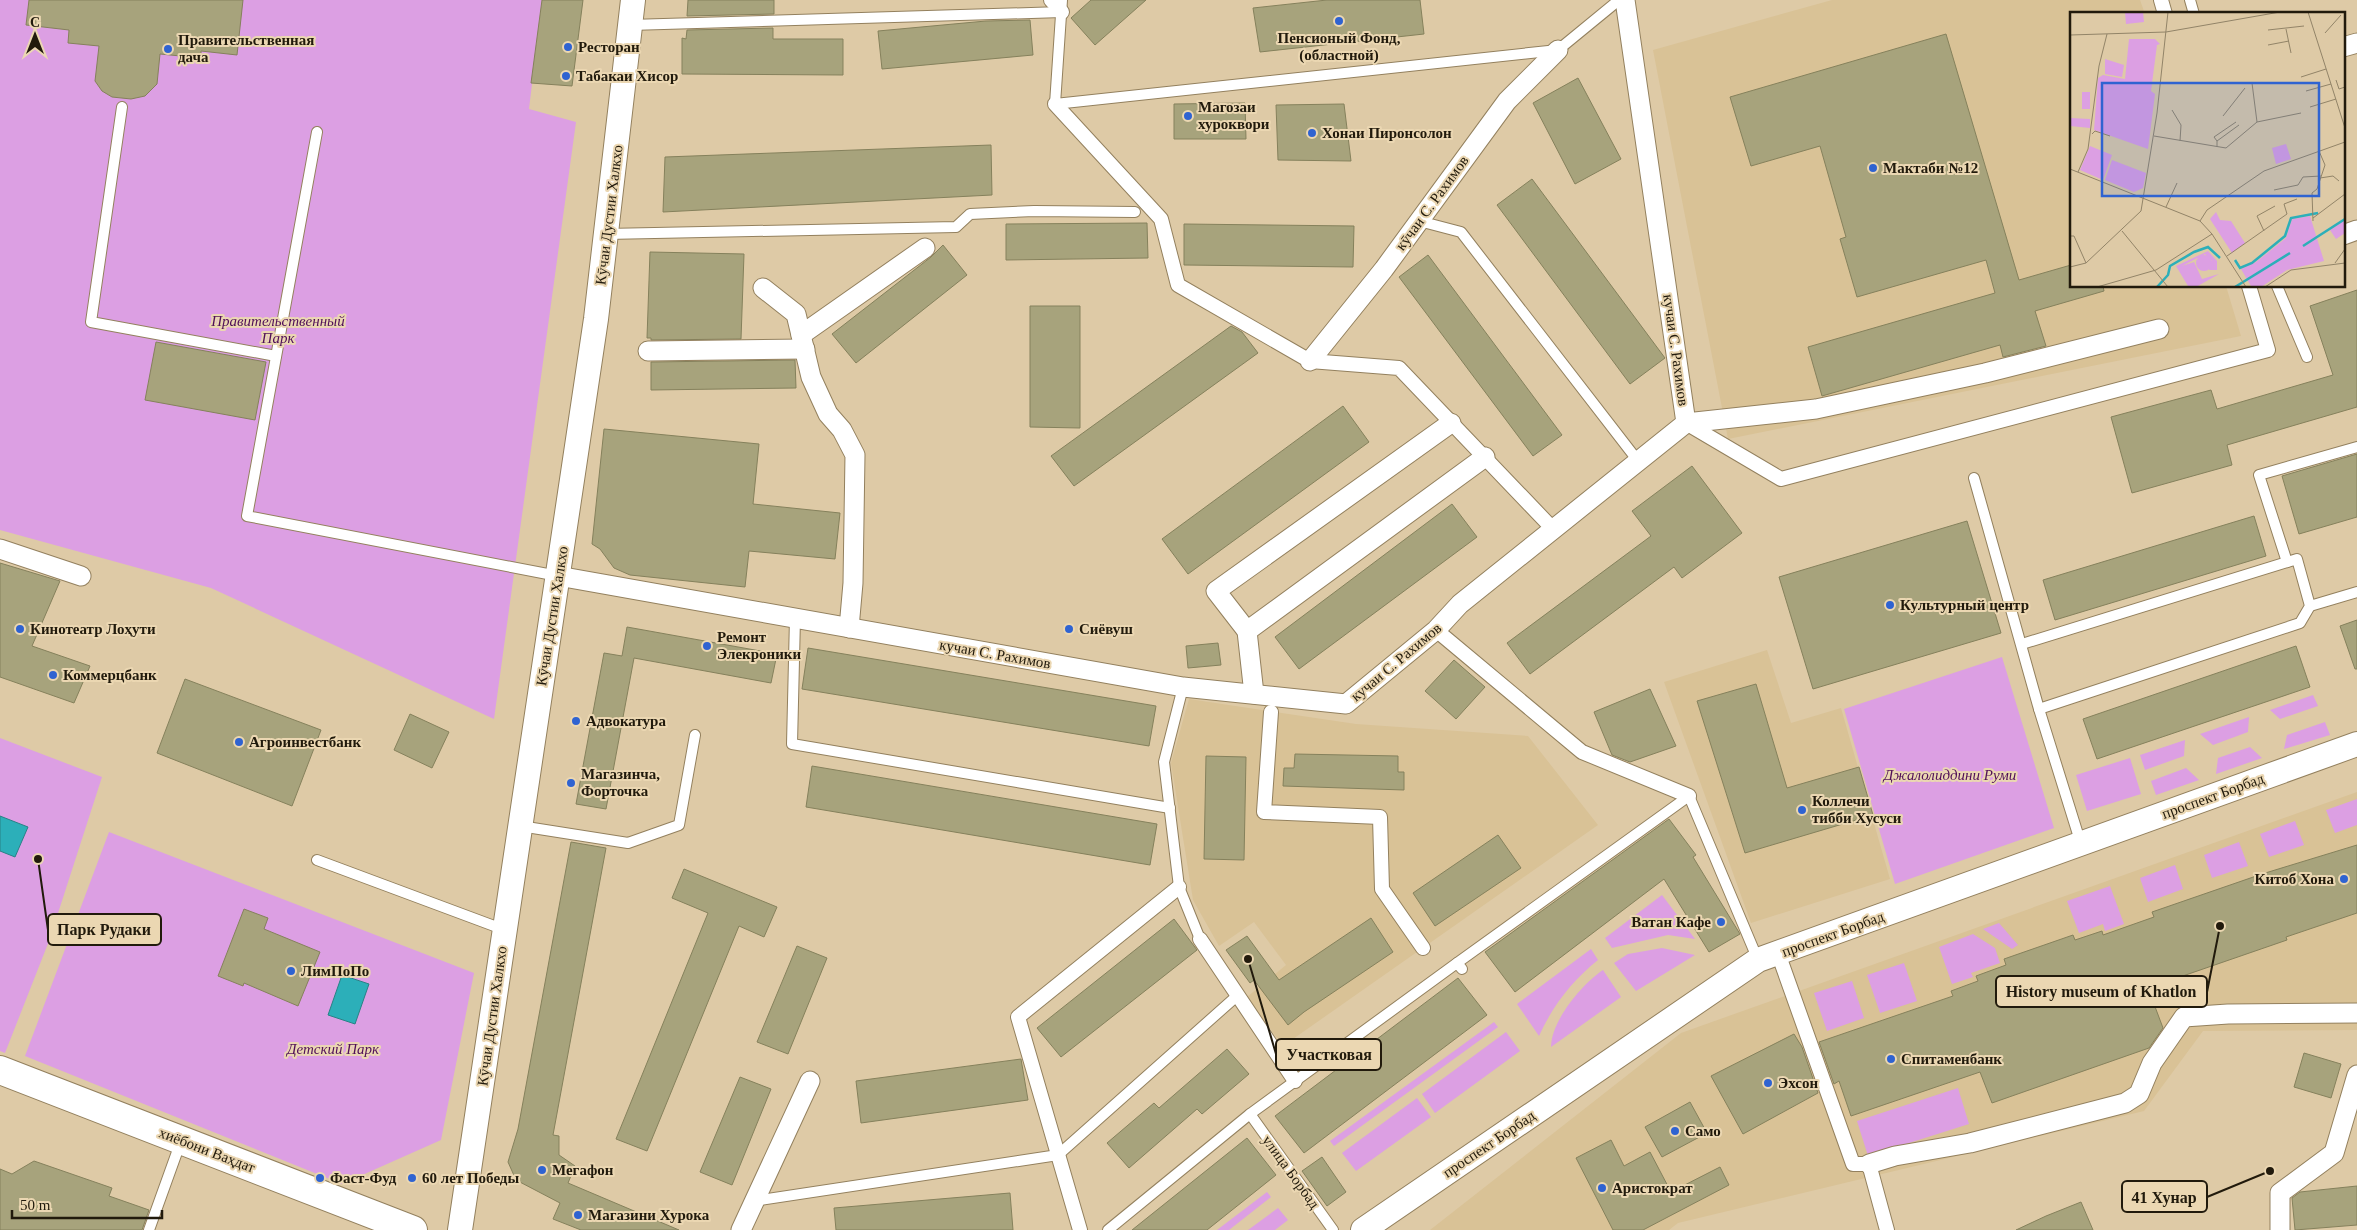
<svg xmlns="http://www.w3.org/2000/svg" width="2357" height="1230" viewBox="0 0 2357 1230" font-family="Georgia,serif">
<rect width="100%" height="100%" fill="#decaa6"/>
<g fill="#d9c296">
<path d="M1832 0H2140L2145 14H2071V286H2226L2241 336 1728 439 1653 50Z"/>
<path d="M1767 650 1791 723 1841 708 1890 879 1751 923 1664 682Z"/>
<path d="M1189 699 1356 724 1528 736 1598 825 1283 1046 1247 997 1286 965 1254 922 1219 946 1193 900 1171 763Z"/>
<path d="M2357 792V1030L2203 1031 2144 1111 1678 1223 1669 1230H1430L1681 1033Z"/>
</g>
<g fill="#dc9fe3">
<path d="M0 0H542L529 109 576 122 494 719 211 588 0 530Z"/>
<path d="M2002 657 2054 828 1895 884 1844 709Z"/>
<path d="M2313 695 2318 706 2280 719 2270 710Z"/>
<path d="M2249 717 2248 732 2213 745 2200 734Z"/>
<path d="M2325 722 2330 735 2284 749 2287 735Z"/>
<path d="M0 738 102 777 49 941 5 1053 0 1051Z"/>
<path d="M2185 740 2184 756 2145 770 2140 755Z"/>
<path d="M2250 747 2262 758 2216 774 2218 758Z"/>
<path d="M2130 758 2141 794 2087 811 2076 775Z"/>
<path d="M2186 768 2199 780 2156 795 2151 781Z"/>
<path d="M2357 799V825L2335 833 2326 810Z"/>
<path d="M2295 821 2304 845 2269 857 2260 834Z"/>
<path d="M109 832 474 973 441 1140 342 1184 25 1056Z"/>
<path d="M2239 842 2248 866 2212 878 2204 855Z"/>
<path d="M2175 865 2183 889 2148 902 2140 878Z"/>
<path d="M2110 886 2124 924 2105 931 2103 924 2079 933 2067 901Z"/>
<path d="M1662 895 1695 939 1668 935 1612 948 1605 938Z"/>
<path d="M1999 923 2018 945 2012 949 1983 929Z"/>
<path d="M1973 934 1995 948 2000 963 1971 973 1973 977 1952 984 1939 947Z"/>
<path d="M1662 948 1695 955 1636 991 1614 963 1628 954Z"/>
<path d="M1591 949 1598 960C1572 981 1553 1005 1539 1036L1517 1004Z"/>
<path d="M1904 963 1917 1001 1880 1013 1867 975Z"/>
<path d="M1603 970 1621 997 1551 1047C1551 1021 1582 984 1603 970Z"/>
<path d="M1852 981 1864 1018 1827 1031 1814 993Z"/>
<path d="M1494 1022 1498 1027 1334 1146 1330 1141Z"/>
<path d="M1506 1032 1520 1051 1435 1113 1422 1094Z"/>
<path d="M1958 1088 1969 1124 1868 1156 1857 1121Z"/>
<path d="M1417 1098 1431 1117 1356 1171 1342 1153Z"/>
<path d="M1267 1192 1271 1197 1229 1230H1217Z"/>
<path d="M1278 1208 1288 1220 1275 1230H1248Z"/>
</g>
<g fill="#2cafb9" stroke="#298285">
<path d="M0 816 28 827 15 857 0 851Z"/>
<path d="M342 975 369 984 355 1024 328 1015Z"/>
</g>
<g fill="#a7a37c" stroke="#85815c">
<path d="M29 0H243L237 55 201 51V58L160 54 157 84 145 96 131 99 112 97 102 91 95 81 99 46 68 43 69 30 26 25Z"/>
<path d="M542 0H583L572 86 531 83Z"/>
<path d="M688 0H774V14L687 16Z"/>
<path d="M1091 0H1146L1095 45 1071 18Z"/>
<path d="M1327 0H1420L1424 34 1260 52 1253 8Z"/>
<path d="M1030 20 1033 55 882 69 878 31 986 21Z"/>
<path d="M773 28V39H843V75L682 74V38L686 39 687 30Z"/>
<path d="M1946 34 2019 280 2071 265V286H2103L2104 291 2035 311 2046 346 2003 357 2000 345 1822 396 1808 347 1995 293 1986 260 1857 297 1840 239 1846 237 1820 146 1751 166 1730 97Z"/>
<path d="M1578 78 1621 159 1575 184 1533 103Z"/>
<path d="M1245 103 1246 139H1174V104Z"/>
<path d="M1344 104 1351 161 1278 160 1276 105Z"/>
<path d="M991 145 992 195 663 212 665 157Z"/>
<path d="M1532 179 1665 358 1630 384 1497 205Z"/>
<path d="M1147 223 1148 258 1006 260V224Z"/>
<path d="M1184 224 1354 226 1353 267 1184 265Z"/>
<path d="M943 245 967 275 856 363 832 334 931 257Z"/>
<path d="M650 252 744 254 741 339 651 340V338H647Z"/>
<path d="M1428 255 1562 435 1533 456 1399 277Z"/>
<path d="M2357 290V407L2227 445 2232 465 2132 493 2111 417 2211 390 2217 409 2333 375 2310 306Z"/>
<path d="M1030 306H1080V428L1030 427Z"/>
<path d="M1231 326 1242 332 1258 353 1074 486 1051 456Z"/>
<path d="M156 342 266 362 255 420 145 400Z"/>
<path d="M795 360 796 388 651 390V362Z"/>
<path d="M1343 406 1369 442 1188 574 1162 539Z"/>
<path d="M604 429 759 444 753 504 840 513 835 559 749 551 745 587 630 575 614 568 600 549 592 544Z"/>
<path d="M2357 454V517L2299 534 2282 476Z"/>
<path d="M1692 466 1742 533 1682 578 1674 567 1530 674 1507 643 1651 536 1632 511Z"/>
<path d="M1452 504 1477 537 1299 669 1275 637Z"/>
<path d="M2254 516 2266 556 2055 620 2043 580Z"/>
<path d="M1967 521 2001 633 1813 689 1779 577Z"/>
<path d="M0 563 60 581 32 646 90 666 74 703 0 677Z"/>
<path d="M2357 620V669H2355L2340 626Z"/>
<path d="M627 627 777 654 771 683 634 658 606 809 576 804 604 653 622 656Z"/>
<path d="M1218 643 1221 665 1188 668 1186 646Z"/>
<path d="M2296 646 2310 687 2097 759 2083 719Z"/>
<path d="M808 648 1156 706 1149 746 802 689Z"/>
<path d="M1454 660 1485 687 1456 719 1425 691Z"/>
<path d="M185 679 321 730 292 806 157 753Z"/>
<path d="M1756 684 1787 788 1859 767 1873 815 1745 853 1697 701Z"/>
<path d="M1650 689 1676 746 1630 762 1612 755 1594 712Z"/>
<path d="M410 714 449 732 432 768 394 750Z"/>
<path d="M1295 754 1398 756V772H1404V790L1283 786 1284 768H1294Z"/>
<path d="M1206 756 1246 757 1244 860 1204 859Z"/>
<path d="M812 766 1157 824 1150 865 806 807Z"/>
<path d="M1669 819 1696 855 1693 857 1740 934 1709 952 1664 879 1515 992 1485 952Z"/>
<path d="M1498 835 1521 868 1435 926 1413 893Z"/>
<path d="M571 842 606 848 553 1135 559 1136V1155L575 1166 568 1183 679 1230H581L553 1219 560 1203 516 1180 508 1162 518 1129Z"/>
<path d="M2357 845V913L2286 937 2287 940 2148 988 2163 1028 2149 1048 1992 1103 1980 1072 1851 1116 1839 1081 1834 1084 1819 1042 1953 996 1951 991 1978 981 1976 976 2006 965 2004 959 2073 935 2075 940 2102 931 2103 935 2154 917 2152 912 2262 874Z"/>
<path d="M684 869 777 907 764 937 739 926 647 1151 616 1139 708 913 672 898Z"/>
<path d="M244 909 268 918 264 929 320 952 298 1006 244 983 243 986 218 976Z"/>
<path d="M1371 918 1393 952 1304 1012 1288 1025 1254 980 1250 983 1226 950 1247 936 1279 980Z"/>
<path d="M1174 919 1197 950 1061 1057 1037 1028Z"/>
<path d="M797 946 827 958 788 1054 757 1042Z"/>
<path d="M1458 978 1487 1015 1304 1153 1275 1116Z"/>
<path d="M1794 1034 1802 1047 1818 1093 1743 1134 1711 1076Z"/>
<path d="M1227 1049 1249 1074 1202 1114 1197 1109 1129 1168 1107 1143 1154 1103 1159 1108Z"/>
<path d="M2304 1053 2341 1064 2331 1098 2294 1087Z"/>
<path d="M1021 1059 1028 1100 861 1123 856 1081Z"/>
<path d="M740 1077 771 1089 732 1185 700 1172Z"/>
<path d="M1690 1102 1707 1133 1662 1157 1645 1127Z"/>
<path d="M1247 1138 1276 1175 1207 1230H1132Z"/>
<path d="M1611 1140 1624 1166 1650 1152 1671 1192 1720 1167 1729 1185 1643 1230H1613L1576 1158Z"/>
<path d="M1322 1157 1346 1192 1327 1206 1302 1171Z"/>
<path d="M34 1161 112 1188 109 1196 149 1210 142 1230H0V1169L12 1174Z"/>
<path d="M2357 1186V1225L2295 1230 2292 1198 2300 1192Z"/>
<path d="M1010 1193 1013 1230H836L834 1208Z"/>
<path d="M2081 1202 2093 1230H2016L2046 1216Z"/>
</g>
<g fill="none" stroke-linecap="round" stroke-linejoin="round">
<defs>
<g id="service">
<path d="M1062 0 1055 104 1558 50 1619 0"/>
<path d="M2190 0 2194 14"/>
<path d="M630 25 1062 12"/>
<path d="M122 107 91 322 276 356"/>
<path d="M317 132 247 516 558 576"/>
<path d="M1419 221 1461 232 1638 461"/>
<path d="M606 234 956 227 970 214 1034 211 1135 212"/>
<path d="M2277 286 2307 357"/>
<path d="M1974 478 2039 709 2081 844"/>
<path d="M2287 562 2259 475 2357 447"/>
<path d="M2310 606 2357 592"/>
<path d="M795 618 792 744 1170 808"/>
<path d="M2022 644 2297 559 2310 606 2300 623 2039 709"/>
<path d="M1183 687 1164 762 1179 887 1200 939"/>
<path d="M520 826 628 843 679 825 695 735"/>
<path d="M317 860 505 930"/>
<path d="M1457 963 1689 796 1758 960"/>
<path d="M1250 1114 1333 1230"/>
<path d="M754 1201 1058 1155 1238 995"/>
<path d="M149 1230 181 1141"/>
<path d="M1108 1230 1250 1114 1457 963 1462 969"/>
</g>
<g id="pedestrian">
<path d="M1051 0 1062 12"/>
<path d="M2161 0 2165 14"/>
<path d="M1055 104 1161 219 1178 285 1310 361 1399 368 1553 529"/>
<path d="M1686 423 1781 479 2268 350 2249 286"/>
<path d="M1436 630 1582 752 1689 796"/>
<path d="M1271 712 1264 812 1380 817 1382 889 1423 948"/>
<path d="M1200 939 1295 1081"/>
<path d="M1778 953 1853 1164H1869L1887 1230"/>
<path d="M1080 1230 1018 1017 1179 887"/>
</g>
<g id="minor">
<path d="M2343 47 2357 43"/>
<path d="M2343 235 2357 230"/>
<path d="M763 288 796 314 811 377 828 414 842 430 855 455 853 583 849 628"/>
<path d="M801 335 925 248"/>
<path d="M648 351 805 349"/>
<path d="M1310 361 1384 269 1507 101 1558 50"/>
<path d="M1686 423 1816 409 1985 373 2159 329"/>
<path d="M0 549 81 576"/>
<path d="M558 576 1183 687 1346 704 1436 630 1460 604 1686 423 1625 0"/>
<path d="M1247 631 1216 591 1451 423"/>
<path d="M1254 694 1247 631 1485 457"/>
<path d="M1869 1164 1895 1156 1970 1143 2125 1103 2139 1094 2152 1063 2184 1017 2228 1014 2357 1013"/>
<path d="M741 1230 810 1081"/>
<path d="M2280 1230V1193L2334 1153 2357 1075"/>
</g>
<g id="tertiary">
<path d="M460 1230 596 319 633 0"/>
<path d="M1363 1230 1758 960 2357 744"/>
</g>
<path id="secondary" d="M0 1070 413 1230"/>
</defs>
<use href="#service" stroke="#93805e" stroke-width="12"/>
<use href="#pedestrian" stroke="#93805e" stroke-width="16"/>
<use href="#minor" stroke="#93805e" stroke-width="21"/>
<use href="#tertiary" stroke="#93805e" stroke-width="26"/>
<use href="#secondary" stroke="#93805e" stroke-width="30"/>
<use href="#service" stroke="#fff" stroke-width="10"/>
<use href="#pedestrian" stroke="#fff" stroke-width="14"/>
<use href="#minor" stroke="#fff" stroke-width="19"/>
<use href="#tertiary" stroke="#fff" stroke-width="24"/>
<use href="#secondary" stroke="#fff" stroke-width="28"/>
</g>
<g fill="#2f63d1" stroke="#ebd7b2" stroke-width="2">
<circle cx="1339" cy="21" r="5"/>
<circle cx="568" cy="47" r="5"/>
<circle cx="168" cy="49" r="5"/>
<circle cx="566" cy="76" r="5"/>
<circle cx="1188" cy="116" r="5"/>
<circle cx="1312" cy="133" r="5"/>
<circle cx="1873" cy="168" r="5"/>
<circle cx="1890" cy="605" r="5"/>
<circle cx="20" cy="629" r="5"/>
<circle cx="1069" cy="629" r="5"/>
<circle cx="707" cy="646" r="5"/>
<circle cx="53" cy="675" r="5"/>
<circle cx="576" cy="721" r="5"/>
<circle cx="239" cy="742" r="5"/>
<circle cx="571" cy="783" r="5"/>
<circle cx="1802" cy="810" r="5"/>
<circle cx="2344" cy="879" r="5"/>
<circle cx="1721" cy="922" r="5"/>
<circle cx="291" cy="971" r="5"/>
<circle cx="1891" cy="1059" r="5"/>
<circle cx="1768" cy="1083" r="5"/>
<circle cx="1675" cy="1131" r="5"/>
<circle cx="542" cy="1170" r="5"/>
<circle cx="320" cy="1178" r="5"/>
<circle cx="412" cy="1178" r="5"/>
<circle cx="1602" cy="1188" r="5"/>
<circle cx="578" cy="1215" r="5"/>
</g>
<g text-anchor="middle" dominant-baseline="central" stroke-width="4" stroke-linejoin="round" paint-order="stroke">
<g font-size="15" font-weight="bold" fill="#211a0c" stroke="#ebd7b2" text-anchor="start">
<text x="1339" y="38" text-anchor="middle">Пенсионый Фонд,<tspan x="1339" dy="17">(областной)</tspan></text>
<text x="178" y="40">Правительственная<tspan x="178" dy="17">дача</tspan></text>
<text x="578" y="47">Ресторан</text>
<text x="576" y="76">Табакаи Хисор</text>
<text x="1198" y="107">Магозаи<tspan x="1198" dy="17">хуроквори</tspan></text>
<text x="1322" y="133">Хонаи Пиронсолон</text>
<text x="1883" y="168">Мактаби №12</text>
<text x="1900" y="605">Культурный центр</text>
<text x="30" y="629">Кинотеатр Лоҳути</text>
<text x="1079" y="629">Сиёвуш</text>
<text x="717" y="637">Ремонт<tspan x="717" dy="17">Элекроники</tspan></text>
<text x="63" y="675">Коммерцбанк</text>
<text x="586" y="721">Адвокатура</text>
<text x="249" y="742">Агроинвестбанк</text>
<text x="581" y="774">Магазинча,<tspan x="581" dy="17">Форточка</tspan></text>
<text x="1812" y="801">Коллечи<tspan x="1812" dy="17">тибби Хусуси</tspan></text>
<text x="2334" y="879" text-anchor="end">Китоб Хона</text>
<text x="1711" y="922" text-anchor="end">Ватан Кафе</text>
<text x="301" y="971">ЛимПоПо</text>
<text x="1901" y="1059">Спитаменбанк</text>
<text x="1778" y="1083">Эхсон</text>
<text x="1685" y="1131">Само</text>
<text x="552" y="1170">Мегафон</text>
<text x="330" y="1178">Фаст-Фуд</text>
<text x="422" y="1178">60 лет Победы</text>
<text x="1612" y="1188">Аристократ</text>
<text x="588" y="1215">Магазини Хурока</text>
</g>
<g font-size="15" fill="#211a0c" stroke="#ebd7b2">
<text transform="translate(1432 203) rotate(-54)">кӯчаи С. Рахимов</text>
<text transform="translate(609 215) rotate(-83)">Кӯчаи Дустии Халкхо</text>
<text transform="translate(1676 350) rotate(82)">кучаи С. Рахимов</text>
<text transform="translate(552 616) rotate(-81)">Кӯчаи Дустии Халкхо</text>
<text transform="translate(995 654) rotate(10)">кучаи С. Рахимов</text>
<text transform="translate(1396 662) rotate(-40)">кучаи С. Рахимов</text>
<text transform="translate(2213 796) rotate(-20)">проспект Борбад</text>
<text transform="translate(1833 934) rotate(-20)">проспект Борбад</text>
<text transform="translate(492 1016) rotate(-82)">Кӯчаи Дустии Халкхо</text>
<text transform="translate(1489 1144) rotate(-34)">проспект Борбад</text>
<text transform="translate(207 1150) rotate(21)">хиёбони Ваҳдат</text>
<text transform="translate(1291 1172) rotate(54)">улица Борбад</text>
</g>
<g font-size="15" font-style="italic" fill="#500f58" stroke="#ebd7b2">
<text x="278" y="321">Правительственный<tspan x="278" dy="17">Парк</tspan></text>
<text x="1950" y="775">Джалолиддини Руми</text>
<text x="333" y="1049">Детский Парк</text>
</g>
</g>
<g transform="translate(2070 12)">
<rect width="275" height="275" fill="#decaa6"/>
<path d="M55 0H73L74 10 56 12ZM59 27H85L90 32 87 33 81 79 85 82 78 137 24 118 28 66 33 63 55 67ZM35 47 54 53 52 65 35 62ZM12 80H20V97H12ZM0 106 20 107V116L0 114ZM216 132 221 147 206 152 202 136ZM20 134 42 143 33 168 10 158ZM42 148 76 161 73 176 64 180 35 168ZM146 200 150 208 161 209 175 231 162 241 140 207ZM240 204 254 249 217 258 191 275 181 274 171 257 186 250 216 226 222 207ZM275 208V221L266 227 260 218ZM138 239 147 249V258H139L142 248 135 242 112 254 124 250 132 267 149 262 126 275 118 274 106 254ZM126 251a8 8 0 1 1 16 0a8 8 0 1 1-16 0Z" fill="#dc9fe3"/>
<path fill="none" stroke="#2cafb9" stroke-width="2.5" d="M233 234 275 207M165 248 170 256 182 251 215 224 221 206 248 201M87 275 98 263 100 254 124 240 138 235 150 246M165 275 220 241"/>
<path fill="none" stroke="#928468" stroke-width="1" d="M238 0 275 116M216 17 221 41M198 18 234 14M255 21 271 3M0 23 96 20 210 0M198 33 219 29M231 65 256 57M266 68 269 77 275 75M236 79 261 72M240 95 266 87M102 98 111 113 110 129M153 104 175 76M187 110 231 101M22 122 25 119 40 124M84 124 156 136 187 110 182 71M147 129 144 125 166 110M147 135V129L169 113M0 157 130 209 142 222 176 275M8 160 18 137 29 54 37 22M250 166 263 164 269 169M204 178 228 173 233 165 251 164M96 195 107 171M243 206 275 182M130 209 137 198 194 159 275 130M243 209 242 181 247 177 255 153 249 139M52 219 98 275M194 219 187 204 205 194M0 224H4L16 251M157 244 217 202 214 192 227 187M265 251 275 237M0 255 16 251 71 199 87 101 98 0M27 275 86 258 142 222M195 275 221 258 275 251"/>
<path fill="#2f63d1" fill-opacity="0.15" stroke="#2f63d1" stroke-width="2.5" d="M32 71H249V184H32Z"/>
<rect width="275" height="275" fill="none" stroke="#211a0c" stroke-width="2.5"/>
</g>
<path fill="none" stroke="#211a0c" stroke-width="2" d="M38 859L48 930M2220 926L2207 992M1248 959L1276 1054M2270 1171L2207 1197"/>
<g fill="#211a0c" stroke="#ebd7b2" stroke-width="2">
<circle cx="38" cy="859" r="5"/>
<circle cx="2220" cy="926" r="5"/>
<circle cx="1248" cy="959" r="5"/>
<circle cx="2270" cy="1171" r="5"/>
</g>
<g fill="#ebd7b2" stroke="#211a0c" stroke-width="2">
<rect x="48" y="914" width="113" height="31" rx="5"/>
<rect x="1996" y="976" width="211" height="31" rx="5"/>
<rect x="1276" y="1039" width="105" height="31" rx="5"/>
<rect x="2122" y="1181" width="85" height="31" rx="5"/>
</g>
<g font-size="16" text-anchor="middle" font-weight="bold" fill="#211a0c">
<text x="104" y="935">Парк Рудаки</text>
<text x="2101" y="997">History museum of Khatlon</text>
<text x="1329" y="1060">Участковая</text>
<text x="2164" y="1203">41 Хунар</text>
</g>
<g transform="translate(35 35)" stroke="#ebd7b2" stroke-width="4" paint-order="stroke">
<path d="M0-4L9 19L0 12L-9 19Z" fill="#211a0c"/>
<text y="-8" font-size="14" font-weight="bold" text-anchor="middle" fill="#211a0c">С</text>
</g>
<path d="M12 1210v8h150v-8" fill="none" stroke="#211a0c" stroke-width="2.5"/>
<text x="20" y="1210" font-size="15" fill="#211a0c" stroke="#ebd7b2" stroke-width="4" paint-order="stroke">50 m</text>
</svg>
